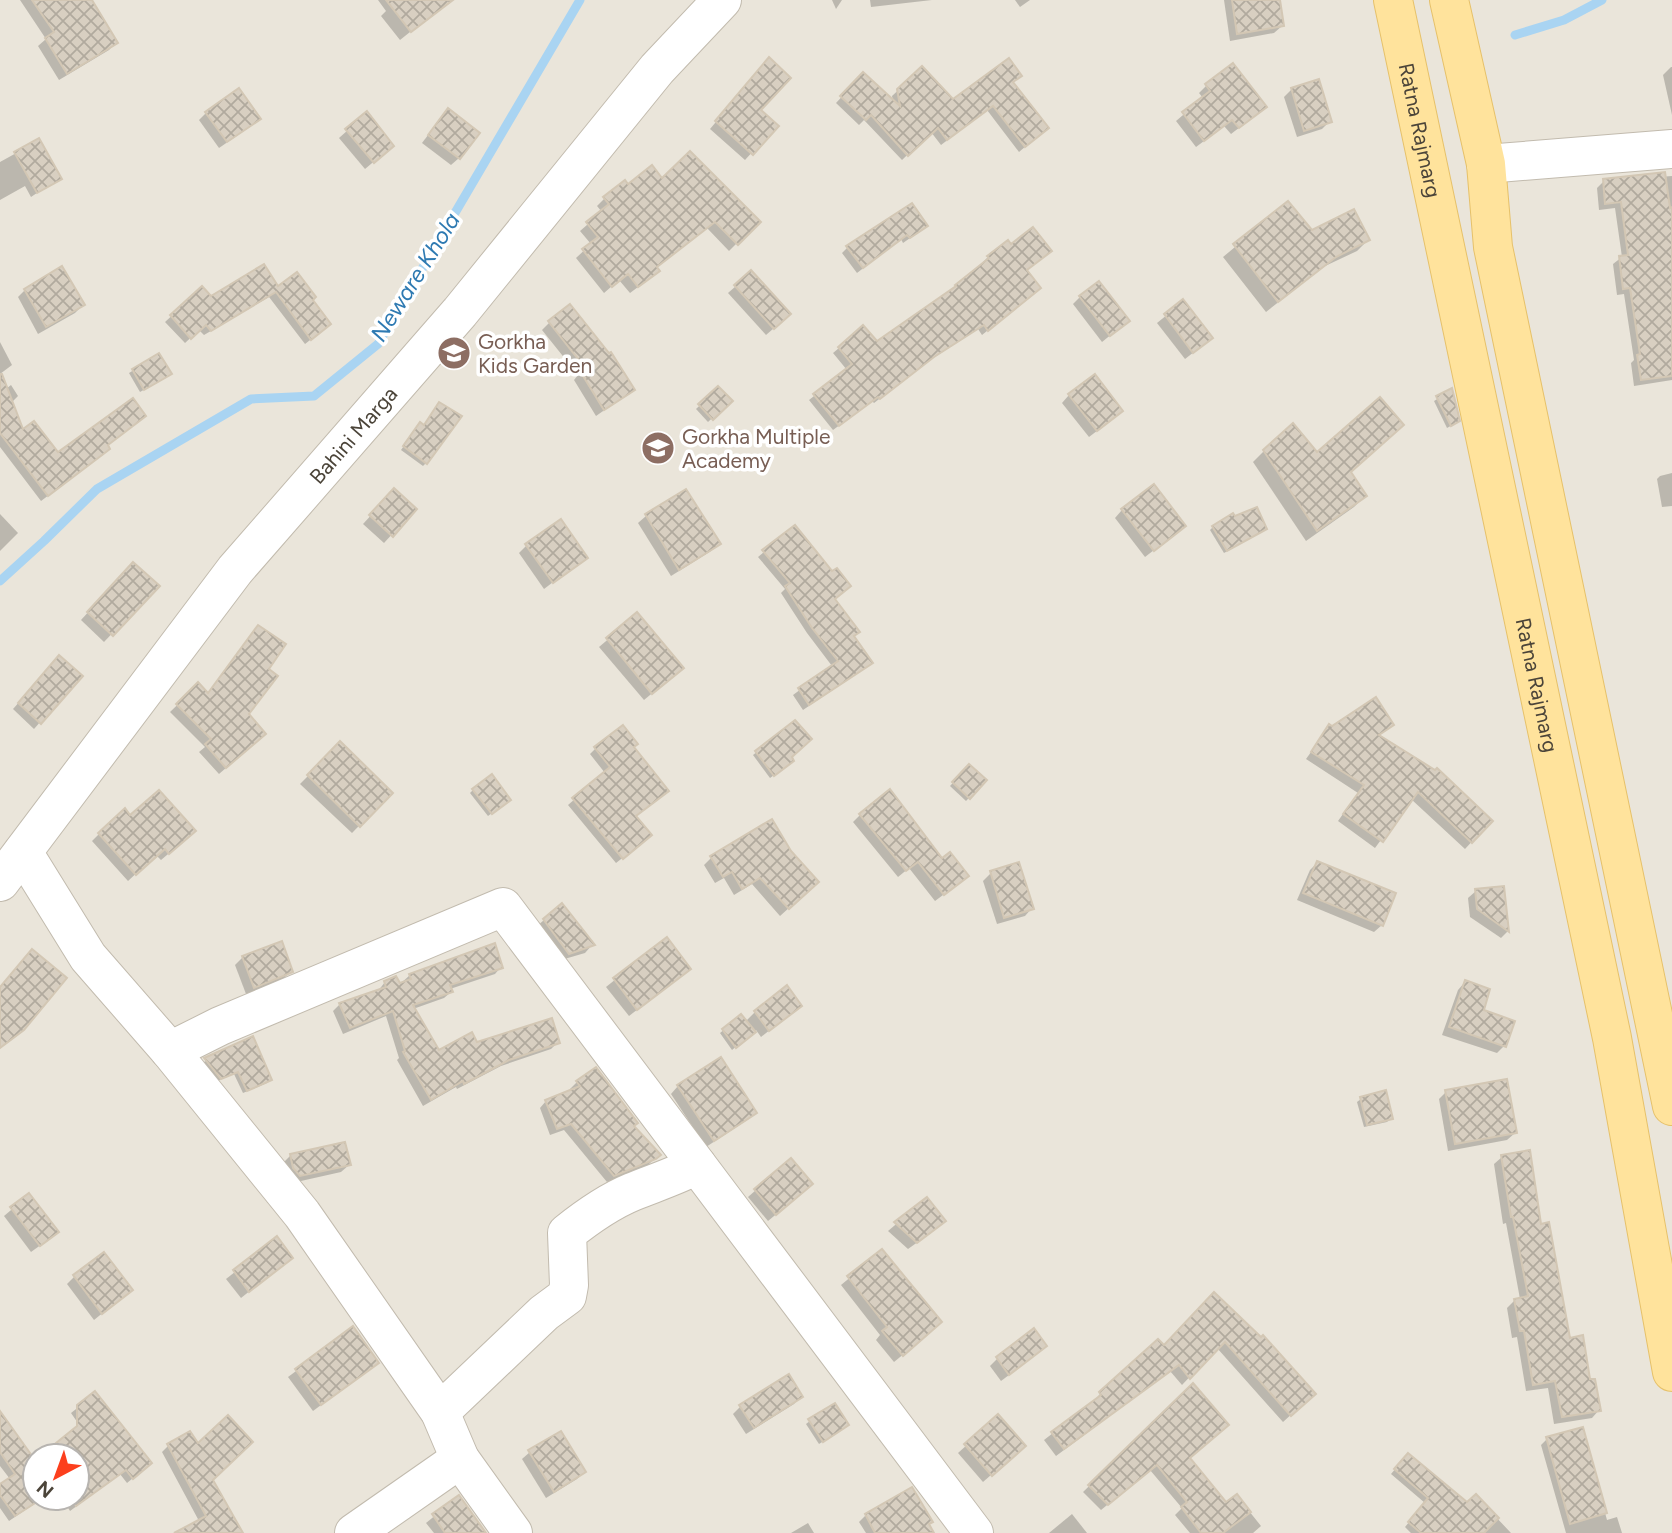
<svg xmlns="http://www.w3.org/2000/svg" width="1672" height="1533" viewBox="0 0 1672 1533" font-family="Figtree,sans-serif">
<defs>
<pattern id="building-cross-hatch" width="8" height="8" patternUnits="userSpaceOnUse" patternTransform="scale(1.75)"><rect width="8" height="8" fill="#d8cfc1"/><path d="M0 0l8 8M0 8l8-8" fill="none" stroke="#b1aa9e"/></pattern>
</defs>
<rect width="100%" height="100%" fill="#f6f3ec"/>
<path fill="#eae5da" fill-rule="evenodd" d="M0 0H1672V1533H0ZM35 1456H77V1498H35Z"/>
<g fill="#0003">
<path d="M20 0H81L116 42 109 50 59 80 38 46 46 39Z"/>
<path d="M378 0H450L400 40 381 16 386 11Z"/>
<path d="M832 0H842L836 9Z"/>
<path d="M870 0H932L871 7Z"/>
<path d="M1015 0H1030L1020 7Z"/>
<path d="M1224 0H1278L1282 26 1274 33 1230 41Z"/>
<path d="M769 59 758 110 776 126 745 160 710 129Z"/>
<path d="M1671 67H1672V115L1663 75Z"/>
<path d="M922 68 953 101 1020 76 1012 83 1047 128 1019 152 987 110 941 145 931 132 902 160 864 120 859 125 836 103 863 74 893 101 892 96Z"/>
<path d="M1206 86 1257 114 1231 134 1224 126 1196 147 1176 121 1203 98 1199 93Z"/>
<path d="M1292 89 1330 121 1322 129 1297 137 1284 97Z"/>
<path d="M206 113 251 126 219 148 199 120Z"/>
<path d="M367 113 384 153 365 169 339 138Z"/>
<path d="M441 118 459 158 451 165 422 143Z"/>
<path d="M38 141 59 178 31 197 25 186 0 200V162Z"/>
<path d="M1672 176V380L1634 386 1631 363 1634 360 1624 294 1617 295 1613 264 1622 257 1615 208 1599 210 1597 188 1604 181Z"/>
<path d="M662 181 758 222 729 251 707 228 655 268 650 278 630 293 619 280 604 293 576 258 591 244 580 231 602 212 597 206 605 198 628 186Z"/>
<path d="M1288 203 1311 232 1368 240 1357 251 1323 267 1266 312 1223 257Z"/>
<path d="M920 231 903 243 901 239 857 273 842 253 847 248Z"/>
<path d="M1008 242 1025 270 1033 294 982 335 978 329 927 362 874 403 872 401 833 430 809 400 847 370 833 353 863 328 876 344 951 292 984 264 983 262 988 257Z"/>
<path d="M736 286 781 322 766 335 728 293Z"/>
<path d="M202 288 211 298 278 289 311 300 323 330 305 344 269 297 204 335 199 330 185 343 165 322Z"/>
<path d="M25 290 83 305 75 313 38 334 18 297Z"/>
<path d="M1080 297 1128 321 1102 342 1073 304Z"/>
<path d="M1183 302 1203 345 1185 359 1157 323Z"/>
<path d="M550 322 633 390 596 416 574 380 578 375 542 330Z"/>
<path d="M0 342 12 365 0 374Z"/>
<path d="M159 355 166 377 140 392 129 373Z"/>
<path d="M0 374 6 389 11 385 18 396 11 403 22 432 57 455 106 446 102 455 41 501 0 447Z"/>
<path d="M718 388 730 401 708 422 696 409Z"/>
<path d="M1451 391 1454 424 1447 428 1434 401Z"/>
<path d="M1069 395 1114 418 1089 437 1062 403Z"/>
<path d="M417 428 426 463 423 466 401 450Z"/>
<path d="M1264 451 1317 454 1349 473 1365 496 1354 507 1306 541 1253 462Z"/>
<path d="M1672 473V506L1662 507 1657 479 1660 476Z"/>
<path d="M686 491 718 544 711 551 671 576 638 523 646 516Z"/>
<path d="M387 498 415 509 384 543 363 524Z"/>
<path d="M1122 510 1176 533 1145 557 1115 518Z"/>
<path d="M0 514 18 533 0 551Z"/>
<path d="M1213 527 1261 532 1224 553 1210 530Z"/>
<path d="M526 546 586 557 544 589 519 553Z"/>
<path d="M764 552 833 600 865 668 803 710 793 695 832 666 807 633 781 593 785 589 758 557Z"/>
<path d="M126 571 157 586 104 642 81 620Z"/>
<path d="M637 615 674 675 644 700 599 647Z"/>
<path d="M258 627 266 669 246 714 257 741 219 774 199 752 205 747 170 712 198 685 207 694Z"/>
<path d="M54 663 80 676 34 729 13 709Z"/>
<path d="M1392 725 1378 736 1491 821 1465 849 1411 799 1375 848 1338 821 1358 793 1306 759 1329 727Z"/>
<path d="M340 744 391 793 352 833 300 784Z"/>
<path d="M632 747 634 816 644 841 616 863 568 805 605 773 590 754 596 748Z"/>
<path d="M757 752 789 757V764L770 778 753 755Z"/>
<path d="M969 766 985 781 966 801 950 786Z"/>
<path d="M473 790 505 803 488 816 470 793Z"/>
<path d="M860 815 942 860 959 883 935 901 909 868 898 877 853 822Z"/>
<path d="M99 834 186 839 161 860 156 855 128 881 92 841Z"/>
<path d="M711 858 810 889 780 916 752 884 734 895 724 878 715 883 704 865Z"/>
<path d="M1317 863 1382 925 1374 932 1297 900 1310 870Z"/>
<path d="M991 873 1032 908 1025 916 997 924 983 881Z"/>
<path d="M1502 888 1508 931 1501 938 1470 917 1468 898 1476 891Z"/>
<path d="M544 920 592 945 585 953 561 960 536 927Z"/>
<path d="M666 939 681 976 629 1016 606 987Z"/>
<path d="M281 943 291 971 283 979 246 994 235 965 243 957Z"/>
<path d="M501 967 495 974 450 989 451 992 444 998 413 1009 438 1052 477 1044 558 1042 551 1049 501 1066 457 1089 456 1087 423 1106 397 1060 399 1058 386 1016 343 1034 333 1011 340 1004 378 991 385 982 399 985 410 975Z"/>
<path d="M1465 982 1504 1046 1497 1053 1442 1035 1458 990Z"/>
<path d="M800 1006 761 1037 756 1030 732 1050 720 1033 741 1016 745 1022 755 1012Z"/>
<path d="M252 1038 270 1079 267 1083 243 1093 234 1074 217 1081 202 1063Z"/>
<path d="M595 1069 632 1127 659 1154 648 1165 607 1182 564 1130 550 1135 540 1108 546 1101 572 1091 570 1089 577 1082Z"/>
<path d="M678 1086 755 1113 747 1120 706 1147 671 1094Z"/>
<path d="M1446 1092 1515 1133 1507 1140 1448 1151 1439 1099Z"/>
<path d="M1361 1099 1391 1118 1387 1122 1364 1127 1357 1102Z"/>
<path d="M291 1155 349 1165 341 1172 292 1183 283 1163Z"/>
<path d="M1502 1157 1540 1226 1568 1340 1599 1410 1592 1418 1554 1424 1548 1388 1526 1391 1517 1337 1512 1338 1507 1308 1515 1300 1520 1299 1506 1223 1503 1224 1494 1164Z"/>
<path d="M756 1190 803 1192 768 1221 748 1197Z"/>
<path d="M29 1195 49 1239 31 1252 4 1216Z"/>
<path d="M926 1199 936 1229 908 1249 888 1231Z"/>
<path d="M277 1239 291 1258 241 1298 226 1279Z"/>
<path d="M881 1252 933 1330 894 1362 876 1340 880 1335 841 1285Z"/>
<path d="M74 1277 131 1290 94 1320 67 1284Z"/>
<path d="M1214 1295 1306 1401 1283 1422 1217 1348 1182 1385 1170 1371 1056 1456 1044 1440 1093 1402 1100 1394 1158 1341 1164 1348Z"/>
<path d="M353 1329 377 1363 313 1411 288 1377Z"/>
<path d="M1038 1353 1001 1381 990 1366 997 1359Z"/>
<path d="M1193 1386 1188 1459 1226 1504 1237 1496 1261 1526 1253 1533H1190L1175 1515 1182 1508 1150 1470 1101 1510 1083 1492Z"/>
<path d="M95 1394 144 1469 127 1483 120 1474 70 1511 62 1498H77V1456H43L80 1426 71 1413Z"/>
<path d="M801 1396 794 1404 746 1434 733 1414 741 1406Z"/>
<path d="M998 1417 1016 1453 983 1482 958 1453Z"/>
<path d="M0 1419 35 1463V1498H43L9 1521 0 1508V1486L10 1479 0 1466Z"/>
<path d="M810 1421 844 1428 819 1444 806 1424Z"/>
<path d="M1582 1429 1607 1520 1617 1517 1622 1533H1566L1541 1445 1547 1439Z"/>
<path d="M168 1446 211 1480 242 1533H178L199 1521 162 1452Z"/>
<path d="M530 1452 584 1472 577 1479 546 1498 522 1459Z"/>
<path d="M1403 1460 1467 1504 1476 1496 1511 1533H1411L1405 1527 1425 1503 1391 1474Z"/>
<path d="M458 1497 484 1533H434L426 1523Z"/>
<path d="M1072 1514 1087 1533H1049Z"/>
<path d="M866 1515 932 1533H866L859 1522Z"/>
<path d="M808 1523 814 1533H791Z"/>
</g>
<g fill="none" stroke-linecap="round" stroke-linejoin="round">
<g stroke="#a9d4f2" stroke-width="9">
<path d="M1515 35 1564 20 1602 0"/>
<path d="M0 581 44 541 97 489 251 399 314 396 378 344 580 0"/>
</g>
</g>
<g fill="url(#building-cross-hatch)" stroke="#d3c7b4" stroke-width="2">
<path d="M32 0H92L118 43 67 74 45 38 54 32Z"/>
<path d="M386 0H453L411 32Z"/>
<path d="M1232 0H1280L1284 26 1237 34Z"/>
<path d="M769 57 791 78 761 110 779 126 753 155 715 121Z"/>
<path d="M1009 58 1022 76 1013 82 1049 128 1025 147 993 106 947 140 938 128 908 156 871 115 866 120 840 96 863 72 900 106 897 89 922 66 953 99Z"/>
<path d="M1233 63 1267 107 1239 128 1232 120 1204 141 1182 112 1210 91 1205 84Z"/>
<path d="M1319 79 1332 122 1304 131 1291 88Z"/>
<path d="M239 88 261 119 227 142 205 112Z"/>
<path d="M448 108 480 133 460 159 428 135Z"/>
<path d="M367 111 394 146 374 163 345 129Z"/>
<path d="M39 138 62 179 37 193 14 152Z"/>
<path d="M690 151 761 222 738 245 715 222 657 267 660 271 638 287 628 274 612 287 582 249 598 237 586 222 609 204 603 197 625 180 628 184 652 165 662 178Z"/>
<path d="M1665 172 1670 208 1672 207V376L1641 380 1637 355 1640 354 1630 288 1623 289 1619 256 1628 255 1621 202 1605 204 1603 179Z"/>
<path d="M1288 201 1312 230 1354 209 1370 240 1336 257 1278 302 1233 244Z"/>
<path d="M912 203 928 226 910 238 907 235 863 268 846 246Z"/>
<path d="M1033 227 1052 251 1027 270 1041 288 988 331 984 325 934 357 880 399 878 397 839 426 813 394 852 364 838 347 863 325 877 341 956 286 955 285 989 258 987 256 1008 240 1011 244Z"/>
<path d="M264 264 278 286 297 272 316 297 313 300 331 324 311 340 276 292 211 331 206 325 191 339 170 315 202 286 211 296Z"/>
<path d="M62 266 85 305 46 327 24 289Z"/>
<path d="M751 270 791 314 774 329 734 285Z"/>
<path d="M1099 281 1130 321 1110 336 1079 296Z"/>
<path d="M1183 299 1213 338 1193 353 1164 314Z"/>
<path d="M570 304 609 353 611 352 635 390 604 410 580 371 585 368 548 321Z"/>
<path d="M159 353 172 374 144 390 132 369Z"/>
<path d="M0 374H2L23 429 34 421 58 452 133 398 146 416 108 445 110 449 48 496 0 433Z"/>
<path d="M1095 374 1123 411 1097 431 1068 394Z"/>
<path d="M718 386 733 401 713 420 698 404Z"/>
<path d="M1452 388 1460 421 1451 426 1436 396Z"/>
<path d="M1380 397 1404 425 1351 472 1367 496 1317 531 1263 450 1293 423 1317 452Z"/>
<path d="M439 402 462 416 427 464 403 446 420 422 424 425Z"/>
<path d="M1154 484 1186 526 1154 551 1121 509Z"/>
<path d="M394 488 417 509 393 537 369 515Z"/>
<path d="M686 489 721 544 679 570 645 514Z"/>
<path d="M1257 507 1267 529 1227 551 1212 526 1233 513 1235 516Z"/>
<path d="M561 519 588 558 553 583 525 544Z"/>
<path d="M795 525 832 571 837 568 851 586 835 599 860 632 854 636 873 663 809 705 798 688 838 661 812 628 785 586 790 583 762 550Z"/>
<path d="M133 562 160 586 113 636 87 612Z"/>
<path d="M637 612 684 668 652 694 606 638Z"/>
<path d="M258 625 286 644 269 669 278 676 249 714 266 734 226 768 205 744 211 739 176 704 198 682 208 693Z"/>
<path d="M59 655 83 676 41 724 18 703Z"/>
<path d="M1376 697 1394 725 1379 735 1435 770 1437 768 1493 821 1472 843 1418 792 1383 842 1343 814 1364 785 1311 752 1329 724 1332 726Z"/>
<path d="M795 720 812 739 792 757 794 761 774 776 755 751Z"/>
<path d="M623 725 638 744 634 747 669 791 636 816 652 835 623 859 572 798 610 767 594 747Z"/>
<path d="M340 741 393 793 360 827 307 775Z"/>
<path d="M969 764 987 780 970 799 952 782Z"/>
<path d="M492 774 511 800 492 814 472 789Z"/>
<path d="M890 789 942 858 950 852 969 876 944 895 918 862 906 871 859 814Z"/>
<path d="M159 790 196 831 169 854 165 849 136 875 98 833 125 808 130 815Z"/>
<path d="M772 819 791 851 819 882 789 909 760 878 742 889 732 872 723 877 710 856Z"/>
<path d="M1317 861 1396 893 1383 926 1303 893Z"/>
<path d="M1019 862 1034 909 1004 918 990 871Z"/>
<path d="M1504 886 1509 932 1477 909 1475 889Z"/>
<path d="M562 903 595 945 569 954 543 919Z"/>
<path d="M667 937 691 969 637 1010 613 978Z"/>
<path d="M282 941 293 972 254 988 242 956Z"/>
<path d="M495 943 503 968 450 985 453 992 413 1005 439 1050 472 1032 477 1042 552 1018 560 1043 509 1060 464 1084 463 1081 431 1100 403 1052 405 1051 393 1011 350 1028 339 1003 386 987 384 981 396 976 400 983 411 979 409 974Z"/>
<path d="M32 949 67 978 24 1030 0 1048V987Z"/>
<path d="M1465 980 1490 989 1484 1010 1515 1021 1506 1047 1449 1027Z"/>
<path d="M787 985 802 1006 769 1031 754 1011Z"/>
<path d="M741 1014 756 1032 736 1048 722 1029Z"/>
<path d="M253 1036 272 1080 247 1091 238 1072 221 1079 204 1058Z"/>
<path d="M721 1057 757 1113 714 1141 677 1085Z"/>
<path d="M596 1067 638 1123 634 1126 661 1155 656 1159 614 1176 571 1124 557 1129 545 1100 580 1086 576 1081Z"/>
<path d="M1507 1079 1517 1133 1455 1144 1445 1090Z"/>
<path d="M1386 1090 1393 1119 1367 1125 1360 1097Z"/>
<path d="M345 1142 351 1165 300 1176 293 1168 290 1154Z"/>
<path d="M1530 1150 1541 1224 1549 1222 1570 1338 1583 1335 1590 1379H1595L1601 1411 1562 1417 1555 1381 1533 1385 1524 1331H1520L1514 1299 1528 1296 1513 1217H1511L1501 1155Z"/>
<path d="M791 1158 813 1184 776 1215 754 1189Z"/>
<path d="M29 1193 59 1232 40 1246 10 1207Z"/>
<path d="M927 1197 946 1221 917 1243 894 1222Z"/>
<path d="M277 1236 293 1258 249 1292 233 1270Z"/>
<path d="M882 1249 942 1322 903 1356 882 1331 887 1327 847 1276Z"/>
<path d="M104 1252 133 1290 102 1314 73 1275Z"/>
<path d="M1214 1292 1261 1337 1263 1335 1316 1394 1291 1416 1225 1342 1190 1379 1179 1365 1064 1449 1051 1432 1101 1395 1099 1392 1158 1339 1164 1345Z"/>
<path d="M353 1326 379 1363 321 1405 295 1369Z"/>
<path d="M1034 1328 1047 1346 1009 1375 996 1357Z"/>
<path d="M789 1374 803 1397 754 1428 739 1405Z"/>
<path d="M1193 1383 1229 1425 1190 1458 1226 1502 1237 1494 1251 1512 1223 1533H1201L1181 1507 1187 1502 1157 1465 1108 1505 1088 1485Z"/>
<path d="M95 1391 152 1463 133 1479 126 1470 76 1506 71 1498H77V1456H40L77 1426V1405Z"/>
<path d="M835 1403 849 1425 823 1442 808 1419Z"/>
<path d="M0 1411 35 1460V1498H43L15 1516 0 1495V1484L15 1474 0 1452Z"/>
<path d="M998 1414 1026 1446 992 1476 964 1444Z"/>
<path d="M228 1415 253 1442 213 1480 243 1533H174L206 1516 167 1444 190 1431 198 1443Z"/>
<path d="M1583 1427 1607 1513 1570 1524 1546 1437Z"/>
<path d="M561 1431 586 1472 554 1492 528 1450Z"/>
<path d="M1408 1453 1467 1502 1476 1494 1499 1518 1484 1533H1421L1408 1522 1428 1498 1394 1469Z"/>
<path d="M912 1487 933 1522 929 1524 934 1533H875L865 1514Z"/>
<path d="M459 1495 486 1533H445L432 1514Z"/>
</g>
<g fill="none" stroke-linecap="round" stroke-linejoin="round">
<defs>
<g id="minor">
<path d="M1486 164 1672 149"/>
<path d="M23 852 88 957 170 1051 302 1214 440 1412 460 1459 513 1533"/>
<path id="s1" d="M0 882 235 570 460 312 657 69 722 0"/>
<path d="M170 1051 220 1026 503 907 974 1533"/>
<path d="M440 1412 544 1313 567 1296 569 1285 567 1233C587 1217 608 1202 632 1192 654 1183 676 1176 697 1165"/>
<path d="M354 1533 460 1459"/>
</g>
<g id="major">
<path id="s2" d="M1393 0 1612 1038 1672 1372"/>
<path d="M1449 0 1486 164 1493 247 1672 1106"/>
</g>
</defs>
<use href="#minor" stroke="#c2bbae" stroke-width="40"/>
<use href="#major" stroke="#e6c16a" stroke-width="40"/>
<use href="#minor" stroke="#fff" stroke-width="38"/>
<use href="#major" stroke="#ffe39c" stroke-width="38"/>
</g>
<defs>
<symbol id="school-disc" viewBox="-11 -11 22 22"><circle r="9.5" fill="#8d6e63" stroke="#fff"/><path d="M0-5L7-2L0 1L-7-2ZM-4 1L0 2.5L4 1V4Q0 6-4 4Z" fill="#fff"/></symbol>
</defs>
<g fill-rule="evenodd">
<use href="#school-disc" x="435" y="334" width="38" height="38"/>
<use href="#school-disc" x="639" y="429" width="38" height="38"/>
</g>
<g text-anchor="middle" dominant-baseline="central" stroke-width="7" stroke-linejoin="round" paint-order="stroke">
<g font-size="21" fill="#4b4439" stroke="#fff">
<text stroke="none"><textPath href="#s2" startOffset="133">Ratna Rajmarg</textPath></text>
<text stroke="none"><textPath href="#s1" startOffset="570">Bahini Marga</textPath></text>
<text stroke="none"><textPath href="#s2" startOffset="700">Ratna Rajmarg</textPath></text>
</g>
<g font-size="21" fill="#785e54" stroke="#fff" text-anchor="start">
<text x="478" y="341">Gorkha<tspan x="478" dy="24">Kids Garden</tspan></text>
<text x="682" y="436">Gorkha Multiple<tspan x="682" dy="24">Academy</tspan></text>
</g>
<g font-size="23" font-style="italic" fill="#2e7ab2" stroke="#fff">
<text transform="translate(415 277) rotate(-58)">Neware Khola</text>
</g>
</g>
<g transform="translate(56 1477) rotate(221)"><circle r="33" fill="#ffffff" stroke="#b7b4b0" stroke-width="2"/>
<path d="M0-5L12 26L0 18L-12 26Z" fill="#fc3f1d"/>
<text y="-10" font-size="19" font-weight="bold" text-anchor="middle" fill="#4b4439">N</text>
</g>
</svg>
